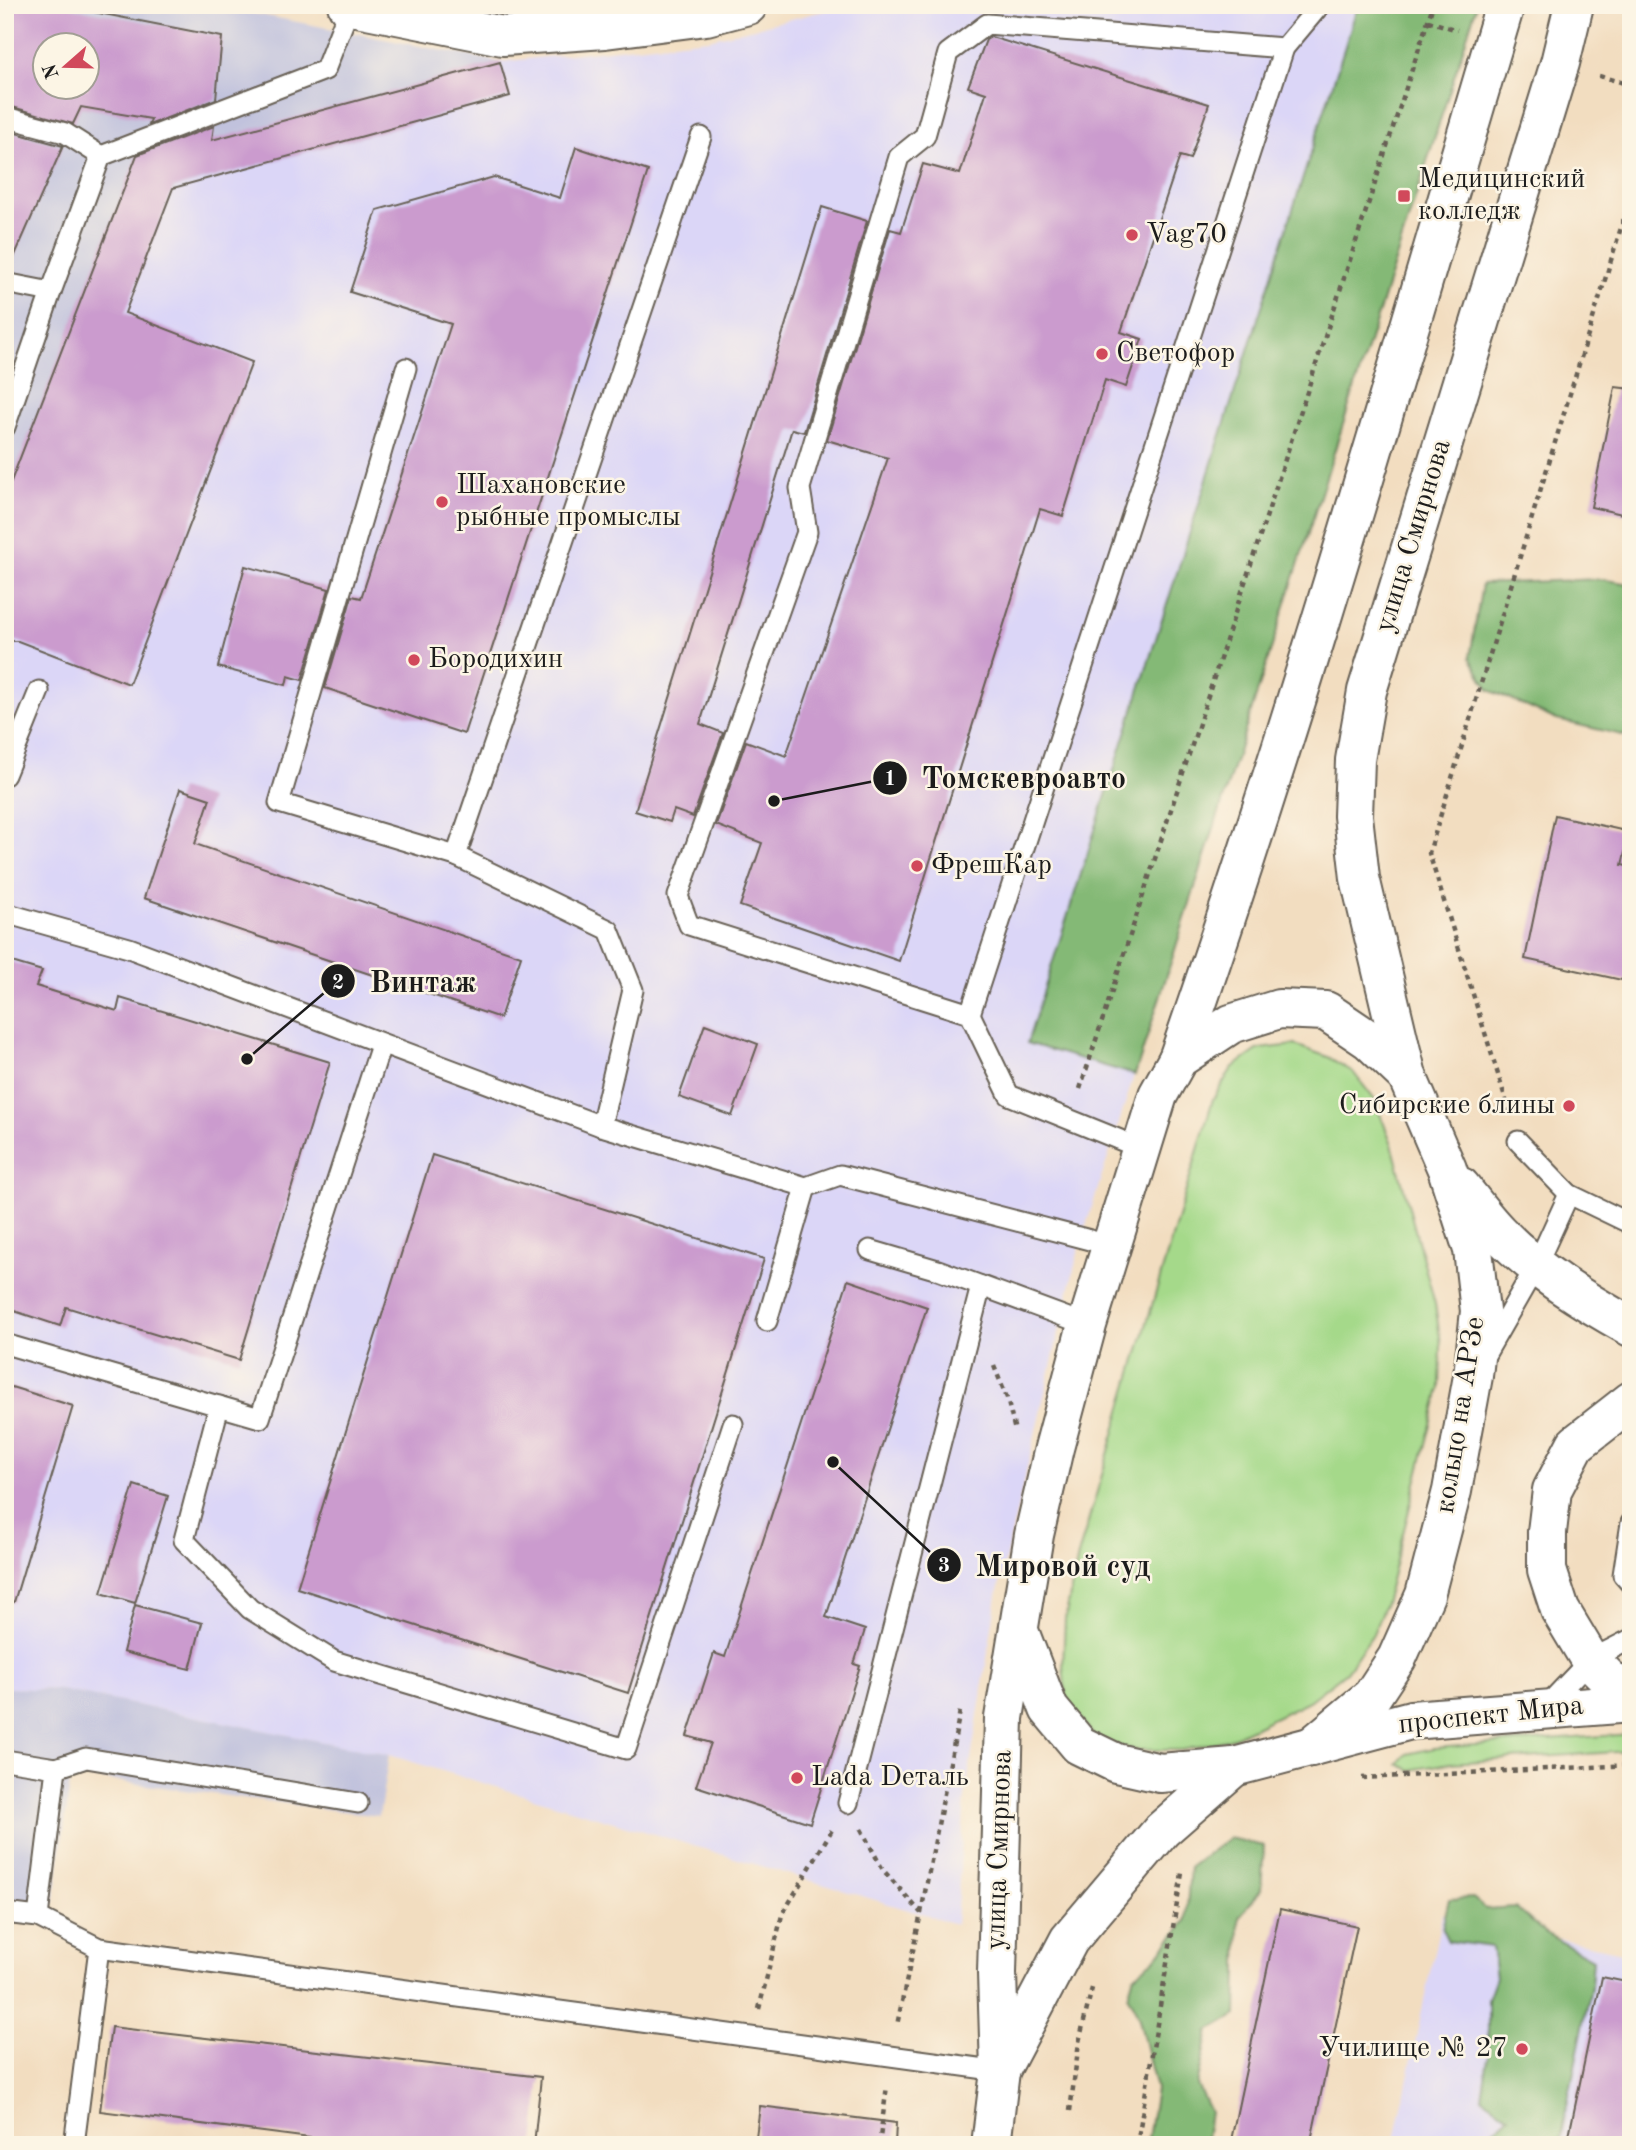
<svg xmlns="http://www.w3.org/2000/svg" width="1636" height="2150" viewBox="0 0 1636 2150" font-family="'Old Standard TT',serif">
<rect width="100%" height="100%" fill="#fcf5e5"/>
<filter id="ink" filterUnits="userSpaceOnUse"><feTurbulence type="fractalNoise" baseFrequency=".0143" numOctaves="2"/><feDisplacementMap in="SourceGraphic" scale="14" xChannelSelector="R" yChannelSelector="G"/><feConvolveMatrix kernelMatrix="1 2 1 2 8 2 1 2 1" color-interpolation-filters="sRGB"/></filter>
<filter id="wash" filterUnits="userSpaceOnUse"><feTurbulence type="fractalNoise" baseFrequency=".00686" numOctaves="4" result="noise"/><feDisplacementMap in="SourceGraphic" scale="28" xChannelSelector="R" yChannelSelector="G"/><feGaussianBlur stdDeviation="1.57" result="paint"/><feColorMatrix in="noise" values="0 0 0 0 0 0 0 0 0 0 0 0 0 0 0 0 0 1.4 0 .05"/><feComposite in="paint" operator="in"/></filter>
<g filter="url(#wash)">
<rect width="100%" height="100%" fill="#f2ddc0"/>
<g fill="#dbd6f7">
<path d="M848 5H1477L1080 1244 997 1595 965 1797 956 1924 389 1755 59 1690 5 1688V621L170 195 176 187 509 96 500 62 709 39Z"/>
<path d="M1442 1914 1631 1954V2145H1394Z"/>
</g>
<g fill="#c1c2dd" fill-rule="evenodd">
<path d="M5 5H211L500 62 510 96 176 188 170 195 5 621ZM46 46H88V88H46Z"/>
<path d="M451 5H627L606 9 504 14Z"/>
<path d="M5 1688 59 1690 389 1755 379 1816 71 1775 54 1904 5 1898Z"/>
</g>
<g fill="#a5d98a" stroke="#607a53" stroke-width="2">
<path d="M1295 1045 1328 1057 1353 1072 1374 1099 1392 1144 1435 1304 1441 1344 1440 1389 1386 1600 1373 1634 1346 1672 1309 1701 1230 1739 1183 1750H1135L1098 1741 1066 1700 1063 1666 1065 1619 1078 1556 1213 1099 1232 1068 1259 1049Z"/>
<path d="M1631 1734V1751L1450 1763 1410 1770 1398 1764 1407 1754 1434 1748Z"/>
</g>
<g fill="#84b976" stroke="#506a49" stroke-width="2">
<path d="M1358 5H1477L1135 1075 1027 1043Z"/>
<path d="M1600 579 1631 584V737L1557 720 1489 690 1470 657 1482 584Z"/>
<path d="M1229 1838 1264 1846 1261 1890 1239 1917 1237 2015 1209 2031 1197 2085 1210 2112 1205 2145H1147L1156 2089 1138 2015 1128 1996 1134 1975 1154 1960 1186 1921 1190 1867Z"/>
<path d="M1473 1898 1486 1909 1515 1907 1545 1933 1593 1959 1591 1987 1559 2145H1477L1509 2116 1482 2097 1488 2058V1999L1496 1977 1492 1947 1448 1941 1442 1929 1449 1899Z"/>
</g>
<g id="blocks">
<g fill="#cb9bce" fill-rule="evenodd">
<path d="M5 5H58L222 37 216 99 149 125 151 119 81 107 73 124 5 105ZM46 46H88V88H46Z"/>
<path d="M991 37 1209 104 1190 159 1180 156 1121 332 1142 339 1126 387 1105 380 1063 516 1040 509 899 961 740 906 762 843 716 825 746 741 786 756 888 458 827 440 890 229 901 232 923 164 960 174 986 93 968 87 986 40Z"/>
<path d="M500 62 510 96 173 188 125 313 252 362 129 684 18 641H5V497L137 155 214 126 212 140Z"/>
<path d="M5 130 63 146 8 271H5Z"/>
<path d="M576 147 648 171 464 734 325 688 352 596 361 598 451 324 350 292 377 210 494 177 560 198Z"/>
<path d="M822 207 867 221 804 432 792 429 700 724 723 733 693 817 674 810 670 822 635 811Z"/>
<path d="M1615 387 1631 389V516L1591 507Z"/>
<path d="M245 566 329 589 302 680 288 676 286 685 218 667Z"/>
<path d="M180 789 210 799 195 844 521 956 500 1018 144 898Z"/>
<path d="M1555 815 1630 832 1622 865 1631 867V982L1525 959Z"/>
<path d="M5 960 42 971 36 986 117 1011 120 998 330 1062 239 1360 66 1307 60 1326 5 1308Z"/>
<path d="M705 1024 758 1044 732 1116 679 1097Z"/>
<path d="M432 1155 764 1259 628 1693 297 1588Z"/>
<path d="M848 1280 927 1307 826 1617 865 1630 854 1664 860 1666 810 1823 696 1786 711 1743 687 1736 714 1653 725 1657Z"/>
<path d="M5 1385 73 1406 14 1602 5 1600Z"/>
<path d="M134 1485 168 1496 135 1603 101 1593Z"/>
<path d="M135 1605 202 1623 190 1669 123 1652Z"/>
<path d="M1280 1909 1357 1926 1310 2145H1230Z"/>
<path d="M1602 1977 1631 1983V2145H1567Z"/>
<path d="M111 2027 541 2077 534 2145H364L100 2111Z"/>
<path d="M760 2106 896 2123 895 2145H755Z"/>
</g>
</g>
</g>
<g filter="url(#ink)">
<use href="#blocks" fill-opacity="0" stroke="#676055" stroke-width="2"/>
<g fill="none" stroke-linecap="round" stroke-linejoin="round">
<defs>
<g id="lane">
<path d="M5 117 65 133 101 156"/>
<path d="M5 283 51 292"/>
<path d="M406 368 279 803 456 856 609 930 633 990 601 1126"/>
<path d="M5 427 51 292 101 156 325 70 350 6"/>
<path d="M5 775 39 691"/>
<path d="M456 856 701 137"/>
<path d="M5 913 129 948 601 1126 806 1187 840 1175 1113 1246"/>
<path d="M970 1014 1284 48 1320 5"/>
<path d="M1518 1141 1569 1194 1631 1224"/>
<path d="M1140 1148 1009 1095 970 1014 689 925 678 896 807 532 800 488 899 157 925 136 948 53 987 24 1284 48"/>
<path d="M870 1250 938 1270 1087 1325"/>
<path d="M767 1321 806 1187"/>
<path d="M5 1344 260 1418 381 1045"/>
<path d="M1484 1357 1536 1266 1569 1194"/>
<path d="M219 1406 184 1540 250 1609 334 1661 626 1749 733 1424"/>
<path d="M1631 1523 1623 1575 1631 1584"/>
<path d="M1546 1706 1590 1660 1631 1639"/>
<path d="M5 1760 56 1768 38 1917"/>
<path d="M56 1768 86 1758 358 1803"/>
<path d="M848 1803 981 1286"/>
<path d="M5 1913 38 1917 99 1948 1000 2071"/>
<path d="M74 2145 99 1948"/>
</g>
<path id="street" d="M347 5 503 36 605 29 706 16 748 5"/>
<g id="secondary">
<path d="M1178 1059C1299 712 1400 358 1505 5"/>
<path d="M1407 1076 1360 878 1353 816 1355 760 1367 691 1560 63 1574 5"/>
</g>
<g id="primary">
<path d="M1461 1187C1473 1202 1485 1219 1499 1233 1537 1272 1584 1301 1631 1327"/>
<path d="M1631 1401 1576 1444 1552 1490 1547 1532V1570L1560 1610 1590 1660 1631 1701"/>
<path d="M1019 1631 1049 1709 1079 1745 1116 1763 1160 1773 1234 1767 1411 1720 1631 1703"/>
<path d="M1001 2069 1069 1940 1162 1830 1234 1767"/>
<path d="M991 2145 1000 2071 997 1973 1004 1718 1034 1535 1054 1448 1087 1325 1158 1095 1178 1059 1231 1024 1279 1009 1326 1011 1369 1040 1407 1076 1447 1169 1473 1250 1480 1311 1473 1376 1452 1491 1425 1595 1397 1658 1372 1696 1311 1747"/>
</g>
</defs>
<use href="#lane" stroke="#676055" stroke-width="23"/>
<use href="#street" stroke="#676055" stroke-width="42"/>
<use href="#secondary" stroke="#676055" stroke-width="42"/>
<use href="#primary" stroke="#676055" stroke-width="42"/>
<g stroke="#676055" stroke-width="4.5" stroke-dasharray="5 5" stroke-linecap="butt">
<path d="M1428 21 1457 30"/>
<path d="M1599 76 1631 85"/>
<path d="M1080 1089 1433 5"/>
<path d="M1510 1113 1429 853 1631 195"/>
<path d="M994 1366 1007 1398 1015 1431"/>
<path d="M1362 1778 1631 1765"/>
<path d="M861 1829 883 1870 921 1913 897 2025"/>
<path d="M921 1913 960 1711"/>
<path d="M759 2009 782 1915 833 1828"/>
<path d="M1070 2111 1079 2042 1092 1988"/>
<path d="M879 2145 887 2086"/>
<path d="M1137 2145 1182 1873"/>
</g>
<use href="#lane" stroke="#fff" stroke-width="19"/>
<use href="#street" stroke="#fff" stroke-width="38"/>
<use href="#secondary" stroke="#fff" stroke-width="38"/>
<use href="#primary" stroke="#fff" stroke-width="38"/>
</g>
</g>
<g fill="#d1495b" stroke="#fcf5e5" stroke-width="2.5">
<rect x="1397" y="189" width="14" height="14" rx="3.5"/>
<circle cx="1132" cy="235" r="7"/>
<circle cx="1102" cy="354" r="7"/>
<circle cx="442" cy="502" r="7"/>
<circle cx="414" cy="660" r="7"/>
<circle cx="917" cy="866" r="7"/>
<circle cx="1569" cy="1106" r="7"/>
<circle cx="797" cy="1778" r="7"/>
<circle cx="1522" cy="2049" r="7"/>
</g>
<g text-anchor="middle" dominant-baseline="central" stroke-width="5" stroke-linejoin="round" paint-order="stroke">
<g font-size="28" fill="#1c1c1c" stroke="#fcf5e5" text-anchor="start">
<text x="1418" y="180">Медицинский<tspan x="1418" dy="32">колледж</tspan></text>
<text x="1146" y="235">Vag70</text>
<text x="1116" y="354">Светофор</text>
<text x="456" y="486">Шахановские<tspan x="456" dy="32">рыбные промыслы</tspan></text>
<text x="428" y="660">Бородихин</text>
<text x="931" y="866">ФрешКар</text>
<text x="1555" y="1106" text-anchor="end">Сибирские блины</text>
<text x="811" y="1778">Lada Dеталь</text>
<text x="1508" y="2049" text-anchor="end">Училище № 27</text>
</g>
<g font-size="28" fill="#1c1c1c" stroke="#fcf5e5">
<text transform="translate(1414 536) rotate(-73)">улица Смирнова</text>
<text transform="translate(1461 1415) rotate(-81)">кольцо на АРЗе</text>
<text transform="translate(1491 1716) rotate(-6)">проспект Мира</text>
<text transform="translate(1000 1850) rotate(-88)">улица Смирнова</text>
</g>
</g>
<path fill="none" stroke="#1c1c1c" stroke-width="2.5" d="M774 801L890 778M247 1059L338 981M833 1462L944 1565"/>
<g fill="#1c1c1c" stroke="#fcf5e5" stroke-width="2.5">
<circle cx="774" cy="801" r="7"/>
<circle cx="247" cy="1059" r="7"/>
<circle cx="833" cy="1462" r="7"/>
<circle cx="890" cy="778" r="18"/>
<circle cx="338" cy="981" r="18"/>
<circle cx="944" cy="1565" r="18"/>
</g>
<g font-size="21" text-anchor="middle" font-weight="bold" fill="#fff">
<text x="890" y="785">1</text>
<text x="338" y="989">2</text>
<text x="944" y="1572">3</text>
</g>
<g font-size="30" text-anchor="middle" font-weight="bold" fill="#1c1c1c" stroke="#fcf5e5" stroke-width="5" stroke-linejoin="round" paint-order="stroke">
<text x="1024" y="788">Томскевроавто</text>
<text x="423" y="992">Винтаж</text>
<text x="1063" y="1576">Мировой суд</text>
</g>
<rect width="1636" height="2150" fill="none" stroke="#fcf5e5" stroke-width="28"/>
<g transform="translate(66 66) rotate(250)"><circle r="33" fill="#fcf5e5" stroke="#a29e95" stroke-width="2"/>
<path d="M0-5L12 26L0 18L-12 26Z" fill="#d1495b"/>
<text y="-10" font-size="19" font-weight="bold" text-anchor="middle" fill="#1c1c1c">N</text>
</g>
</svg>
